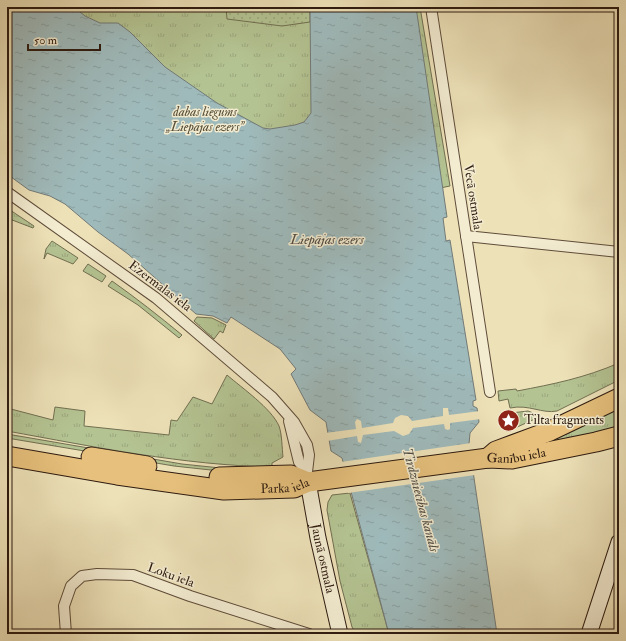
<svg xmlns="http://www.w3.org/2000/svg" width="626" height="641" viewBox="0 0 626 641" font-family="'IM FELL Double Pica',serif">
<defs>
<pattern id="grass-tufts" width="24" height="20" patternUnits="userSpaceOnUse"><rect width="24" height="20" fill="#b4c392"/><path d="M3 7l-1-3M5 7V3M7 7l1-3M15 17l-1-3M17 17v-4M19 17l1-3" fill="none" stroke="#9ba77d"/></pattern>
<pattern id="garden-dots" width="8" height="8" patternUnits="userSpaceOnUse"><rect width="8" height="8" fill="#b4c392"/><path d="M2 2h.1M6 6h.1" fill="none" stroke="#9ba77d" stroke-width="1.8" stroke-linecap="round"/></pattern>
<pattern id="water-ripples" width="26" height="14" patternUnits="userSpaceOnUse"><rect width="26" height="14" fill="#9fbabb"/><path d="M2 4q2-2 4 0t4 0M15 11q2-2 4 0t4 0" fill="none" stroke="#899fa0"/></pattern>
</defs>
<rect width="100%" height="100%" fill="#ede1b8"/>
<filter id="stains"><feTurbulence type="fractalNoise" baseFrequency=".005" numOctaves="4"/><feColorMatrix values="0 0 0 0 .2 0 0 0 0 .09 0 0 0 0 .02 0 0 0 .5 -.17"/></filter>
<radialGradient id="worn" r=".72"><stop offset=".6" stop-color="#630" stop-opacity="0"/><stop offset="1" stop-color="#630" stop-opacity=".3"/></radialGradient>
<g fill="url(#grass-tufts)" stroke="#716f51">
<path d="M7 7H420L450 186 182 240Z"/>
<path d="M7 208 34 226 33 228 7 218Z"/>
<path d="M52 241 78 258 73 264 47 253 44 259 46 249Z"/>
<path d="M88 264 106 276 102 282 83 271Z"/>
<path d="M112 281C136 298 159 316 182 335L179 338 138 305 108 286Z"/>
<path d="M197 317 212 318 226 325 223 333 220 331 214 339 194 321Z"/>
<path d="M619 363V380L557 411C542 414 529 404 510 408L508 399 499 401 498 391 516 389 517 391C554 384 584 378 619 363Z"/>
<path d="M227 375C242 388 271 408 279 426 282 434 282 448 283 457L272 463V467C183 465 95 447 7 431V408L53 420 55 407 85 411 84 426 169 435 171 420 177 421 193 397 212 404Z"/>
<path d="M619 405V432L517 450Z"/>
<path d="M528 411 541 416 513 429 511 413Z"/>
<path d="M7 434 182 464 230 469 220 471 174 466 7 438Z"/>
<path d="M350 493 389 634H356L352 627 340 581 327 510 328 502 332 495Z"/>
</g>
<path fill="url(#garden-dots)" stroke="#716f51" d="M226 7H310V22L282 26 227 19Z"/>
<path fill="url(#water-ripples)" stroke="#727a77" d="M7 7H74L85 16 100 23H118L130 32 165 67 217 103 263 128 270 129 295 125 304 122 311 113 310 7H416L447 217 443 218 446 241 450 240 476 400 473 401V406L477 408 479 422 470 433 469 444 497 634H389L342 458 331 451 326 422 310 410 291 374 296 369 280 349 231 317 227 323 213 316 196 314 128 254 98 232 65 204 50 196 29 190 7 174Z"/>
<g fill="#ede1b8">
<path d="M443 408H448L449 415 480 411 481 419 450 423V429L448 430 445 429 444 424 413 428 409 434 403 436 394 431 363 435 361 443 358 442 357 436 327 441 325 433 356 429 355 422 357 419 361 421 362 428 393 423 395 418 401 415 408 416 412 421 443 416Z"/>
<path d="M471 443 475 475 348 493 341 462Z"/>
</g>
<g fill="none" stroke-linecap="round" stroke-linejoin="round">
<defs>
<g id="street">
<path d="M431 7 490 392"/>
<path d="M7 192 156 298 272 397 294 422 307 445 309 455 307 472 308 482"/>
<path d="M466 236 619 252"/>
<path d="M289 421 299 462 307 472"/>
<path d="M66 634 64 606 71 586 82 576 97 574 133 575 190 596 309 634"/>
</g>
<g id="secondary">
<path id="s1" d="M308 482 318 538 340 634"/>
<path d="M589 634 619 542"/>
</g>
<g id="highway">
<path id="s2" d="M7 456 117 475 224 490 294 488 308 482 488 458 512 459 596 442 619 436"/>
<path d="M91 457 147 466"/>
<path d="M488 458 496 451 550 431 619 398"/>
<path d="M219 477 291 475 308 482"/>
</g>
</defs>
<use href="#street" stroke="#5e4c3a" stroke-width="12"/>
<use href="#secondary" stroke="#2e1b10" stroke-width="17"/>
<use href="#highway" stroke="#2e1b10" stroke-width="21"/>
<use href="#street" stroke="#f3ecd1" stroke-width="10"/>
<use href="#secondary" stroke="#f3ecd1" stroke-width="15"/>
<use href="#highway" stroke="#e6c07c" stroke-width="19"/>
</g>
<defs>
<symbol id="sight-disc" viewBox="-11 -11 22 22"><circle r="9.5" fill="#8f2418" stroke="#f3ecd1"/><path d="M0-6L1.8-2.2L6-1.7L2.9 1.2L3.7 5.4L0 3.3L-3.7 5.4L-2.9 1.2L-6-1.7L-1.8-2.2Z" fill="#fff"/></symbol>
</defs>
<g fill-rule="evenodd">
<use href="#sight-disc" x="496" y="408" width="25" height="25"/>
</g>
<g text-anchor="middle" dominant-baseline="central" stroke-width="3" stroke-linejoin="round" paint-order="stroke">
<g font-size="13" font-style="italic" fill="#564d37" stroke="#f3ecd1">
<text x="205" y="112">dabas liegums<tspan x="205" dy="15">„Liepājas ezers”</tspan></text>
</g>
<g font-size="13" fill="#2e1b10" stroke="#f3ecd1">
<text transform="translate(473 197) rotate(81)">Vecā ostmala</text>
<text transform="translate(160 286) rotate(37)">Ezermalas iela</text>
<text stroke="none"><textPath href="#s2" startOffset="515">Ganību iela</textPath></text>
<text stroke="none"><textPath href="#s2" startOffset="281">Parka iela</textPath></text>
<text stroke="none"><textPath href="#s1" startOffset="78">Jaunā ostmala</textPath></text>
<text transform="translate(171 575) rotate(20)">Loku iela</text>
</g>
<g font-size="13" fill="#2e1b10" stroke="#f3ecd1" text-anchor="start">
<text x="524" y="420">Tilta fragments</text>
</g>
<g font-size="14" font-style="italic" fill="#504b43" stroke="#f3ecd1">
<text x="327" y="239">Liepājas ezers</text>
<text transform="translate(421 500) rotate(75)">Tirdzniecības kanāls</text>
</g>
</g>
<rect width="626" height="641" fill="none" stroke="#ede1b8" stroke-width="24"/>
<rect x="8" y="8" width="610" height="625" fill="none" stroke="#2e1b10" stroke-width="2"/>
<rect x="12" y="12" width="602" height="617" fill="none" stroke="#2e1b10"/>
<path d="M28 44v6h72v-6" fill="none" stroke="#2e1b10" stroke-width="2"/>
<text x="34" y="44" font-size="12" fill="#2e1b10" stroke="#f3ecd1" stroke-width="3" paint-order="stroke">50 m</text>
<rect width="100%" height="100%" filter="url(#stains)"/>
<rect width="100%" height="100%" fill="url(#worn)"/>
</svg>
